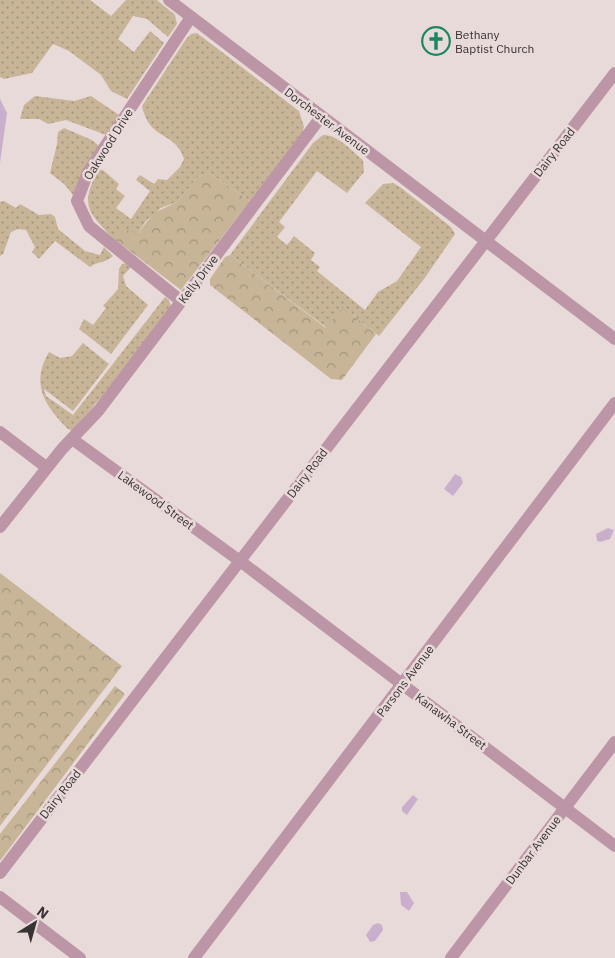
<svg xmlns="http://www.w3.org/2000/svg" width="615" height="958" viewBox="0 0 615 958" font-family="'IBM Plex Sans',sans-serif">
<defs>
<pattern id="grass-dots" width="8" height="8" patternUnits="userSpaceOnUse" patternTransform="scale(1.25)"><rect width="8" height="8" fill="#c8b598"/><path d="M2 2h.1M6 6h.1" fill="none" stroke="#a3947d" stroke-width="1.8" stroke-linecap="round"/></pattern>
<pattern id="forest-crowns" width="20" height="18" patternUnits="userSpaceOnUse" patternTransform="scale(1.25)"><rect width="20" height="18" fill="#c8b598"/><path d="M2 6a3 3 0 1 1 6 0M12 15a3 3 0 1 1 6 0" fill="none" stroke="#a3947d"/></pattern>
</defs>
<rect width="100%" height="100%" fill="#e9dada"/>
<g fill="url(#grass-dots)">
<path d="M0 0H90L111 16 126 0H157L175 15 177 24 168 37 147 19 133 16 118 39 134 52 150 31 164 43 127 99 111 91 101 75 69 51 53 44 32 73 4 79 0 77Z"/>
<path d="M197 33 299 111 304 127 302 134 250 201 209 173 198 177 177 202 161 208 146 221 138 233 113 238C88 213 79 204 99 170H103L119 184 116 189 125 196 116 208 131 219 150 191 136 180 140 175 154 184 158 179 167 180 180 167 184 159C177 136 159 139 148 122 145 117 143 111 142 106L186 39 191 34Z"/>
<path d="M35 96 74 101 91 96 119 115 106 135 66 120 48 124 39 119H20L24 105Z"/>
<path d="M64 128 92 140 99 146 74 196 64 184 50 173 57 144 58 132Z"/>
<path d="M323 135C337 134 352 151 363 160L364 172 347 193 317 171 279 222 285 227 277 237 287 245 294 236 315 253 311 260 320 267 317 271 365 310 378 292 397 281 421 247 365 203 383 184 393 183 400 187 451 227 455 234 424 279 379 336 343 307 327 328 230 255 313 143Z"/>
<path d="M4 201 16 208 20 204 39 215 51 214 55 217 58 229 85 251 100 255 104 247 113 256C106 263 98 261 90 267L55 241 39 259 32 252 35 247 26 230 18 229 11 232 3 254 0 256V202Z"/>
<path d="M126 263 131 267 123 276 126 286 148 305 111 354 79 329 84 319 93 325 106 308 103 306 118 289 119 269 122 264Z"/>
<path d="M165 297 169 300 171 306 104 394 72 431 68 429C45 406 30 384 49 352L60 358 72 356 83 343 109 364 73 411 44 389 46 396 73 415Z"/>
</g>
<g fill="url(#forest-crowns)">
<path d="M209 173 250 201 181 290 113 238 123 229 138 233 154 213 177 202 198 177Z"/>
<path d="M230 255 326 328 343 307 376 334 342 380 331 379 210 285V279L225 257Z"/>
<path d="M0 573 122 666 0 826Z"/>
<path d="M115 686 125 694 0 861V834Z"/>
</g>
<g fill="#caafcd">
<path d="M0 99 7 113 0 163Z"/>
<path d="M455 474 461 477 463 483 453 496 444 489Z"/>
<path d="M608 528 614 530 610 539 600 542 597 541 596 534Z"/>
<path d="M413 795 418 799 407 815 402 811V807Z"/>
<path d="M400 892H407L414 903 409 911 401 905Z"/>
<path d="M378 923 382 925 383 930 375 941 370 942 366 935 373 925Z"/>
</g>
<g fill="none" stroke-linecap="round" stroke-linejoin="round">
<g stroke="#bc96a6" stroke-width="12">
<path d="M169 0 615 339"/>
<path d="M181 301 89 226 77 201 88 172 191 17"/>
<path d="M0 432 46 467"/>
<path d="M72 439 240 561 615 846"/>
<path d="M0 527 62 449 99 410 321 117"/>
<path d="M194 958 615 403"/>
<path d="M451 958 615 742"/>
</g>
<g stroke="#bc96a6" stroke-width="12">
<path d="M0 873 615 73"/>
<path d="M0 897 80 958"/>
</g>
</g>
<defs>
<symbol id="church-ring" viewBox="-11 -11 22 22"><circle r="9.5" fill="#e9dada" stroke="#1b8663" stroke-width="1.5"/><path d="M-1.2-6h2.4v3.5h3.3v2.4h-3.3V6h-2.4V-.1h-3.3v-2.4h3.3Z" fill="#1b8663"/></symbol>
</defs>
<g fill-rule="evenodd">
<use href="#church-ring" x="420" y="25" width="32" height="32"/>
</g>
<g text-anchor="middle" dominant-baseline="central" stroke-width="5" stroke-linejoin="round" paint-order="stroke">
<g font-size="12" fill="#383232" stroke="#e9dada" text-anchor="start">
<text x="455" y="34">Bethany<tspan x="455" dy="14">Baptist Church</tspan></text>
</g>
<g font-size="12" fill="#383232" stroke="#e9dada">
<text transform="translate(327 121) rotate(37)">Dorchester Avenue</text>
<text transform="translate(108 144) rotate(-58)">Oakwood Drive</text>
<text transform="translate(554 152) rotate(-52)">Dairy Road</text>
<text transform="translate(198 279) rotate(-53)">Kelly Drive</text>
<text transform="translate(307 473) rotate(-53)">Dairy Road</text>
<text transform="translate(156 500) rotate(36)">Lakewood Street</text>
<text transform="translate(405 681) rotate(-53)">Parsons Avenue</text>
<text transform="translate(451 721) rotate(37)">Kanawha Street</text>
<text transform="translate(60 794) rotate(-52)">Dairy Road</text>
<text transform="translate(533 850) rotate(-53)">Dunbar Avenue</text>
</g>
</g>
<g transform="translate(35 923) rotate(37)" stroke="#e9dada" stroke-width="4" paint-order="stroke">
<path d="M0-4L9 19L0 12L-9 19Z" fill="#383232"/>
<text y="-8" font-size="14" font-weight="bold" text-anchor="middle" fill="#383232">N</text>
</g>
</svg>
